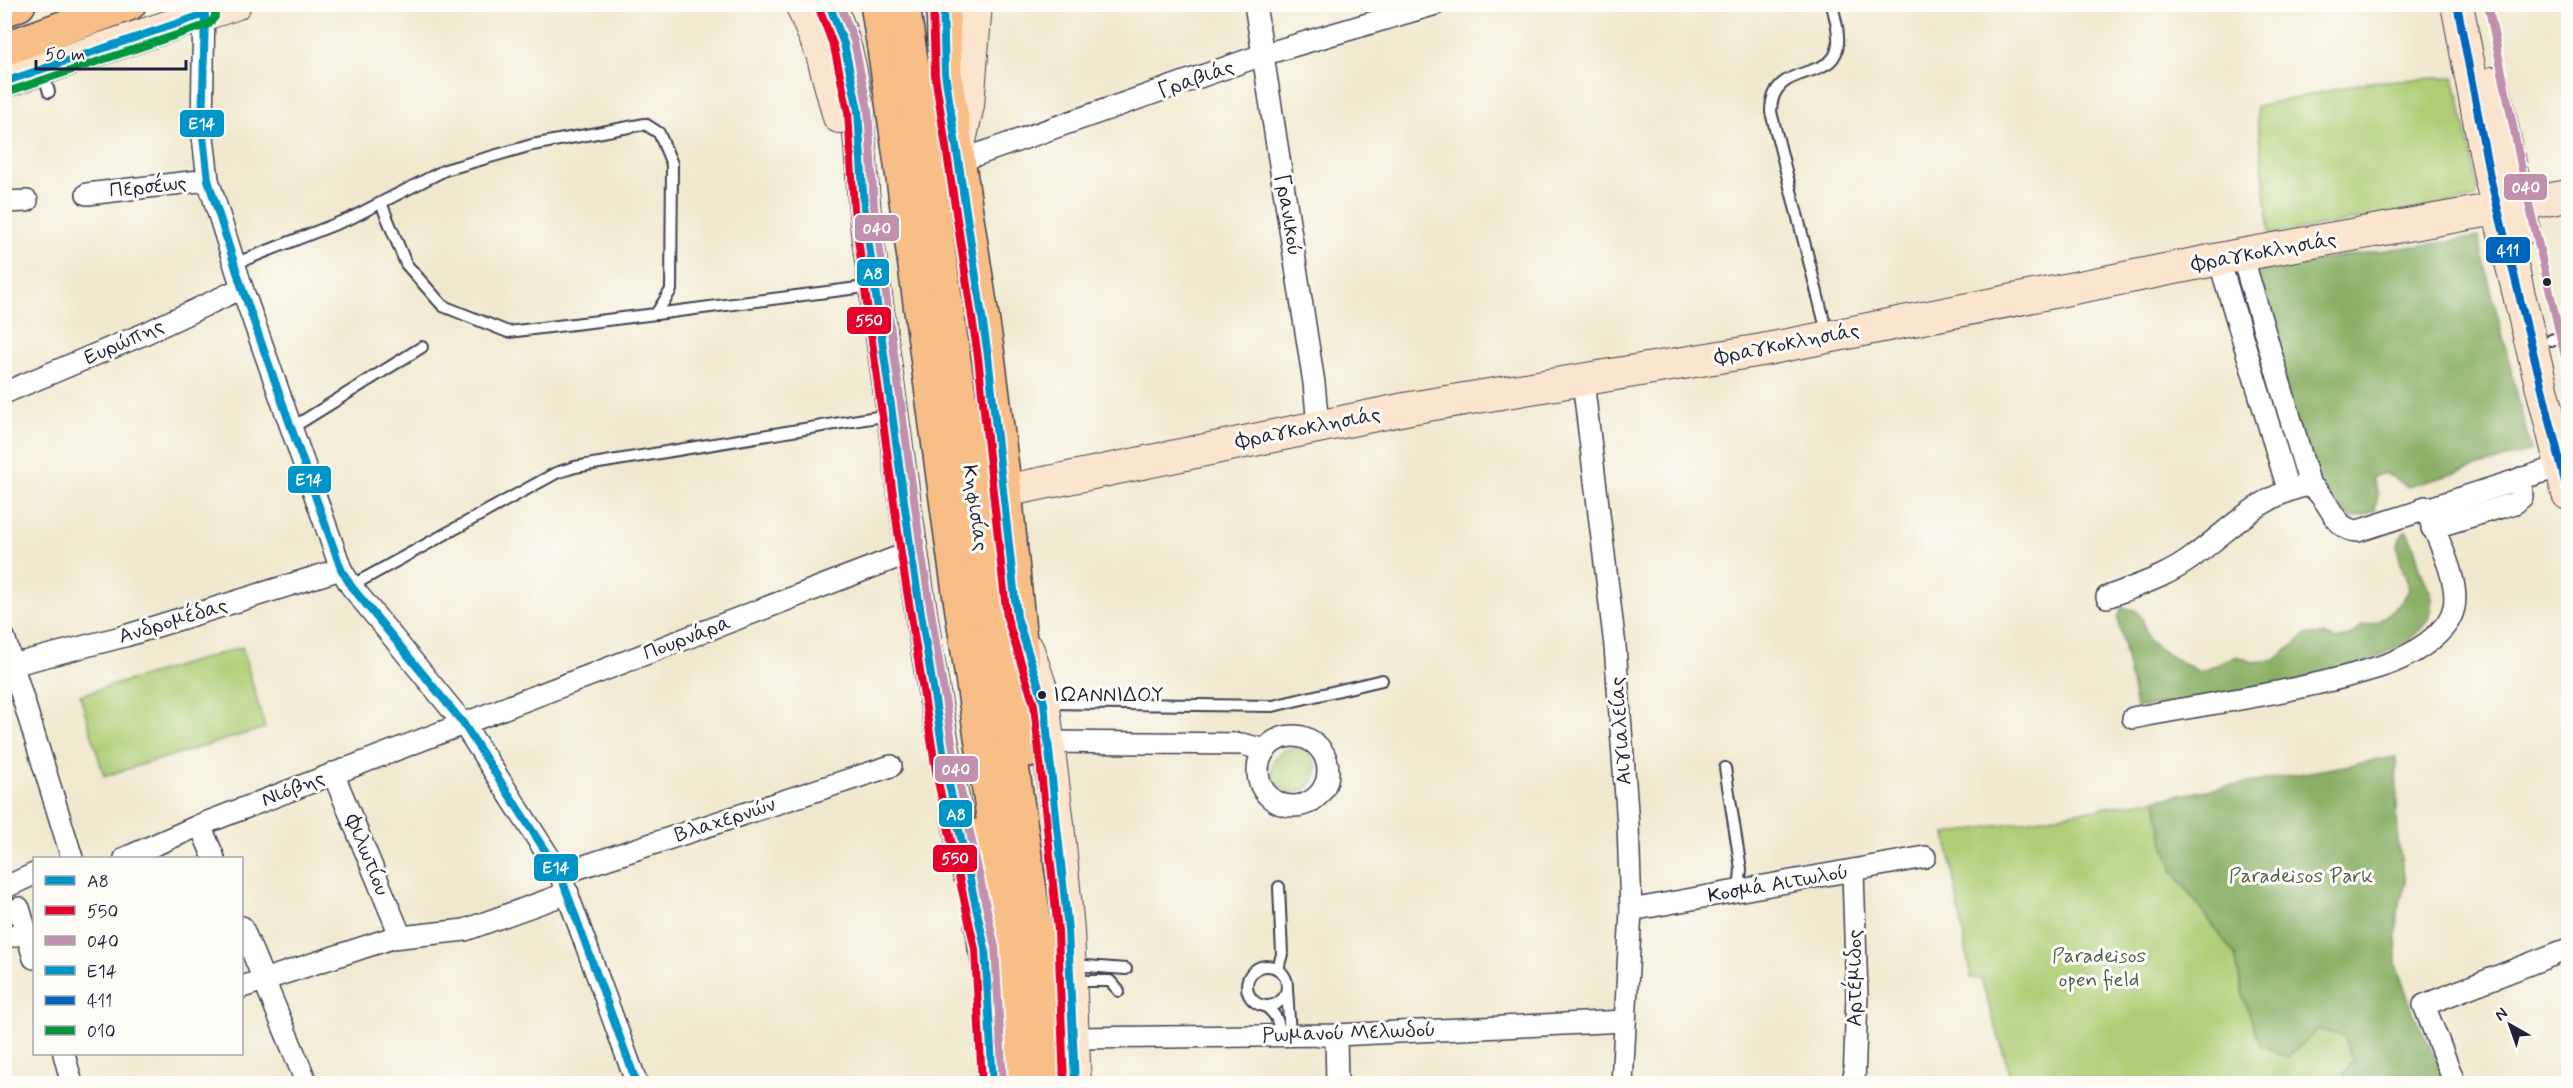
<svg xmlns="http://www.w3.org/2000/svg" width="2573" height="1088" viewBox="0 0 2573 1088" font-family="Mynerve,sans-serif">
<rect width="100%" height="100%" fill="#fdfcf7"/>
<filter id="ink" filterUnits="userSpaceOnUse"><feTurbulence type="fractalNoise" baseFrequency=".0167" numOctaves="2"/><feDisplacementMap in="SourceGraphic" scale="12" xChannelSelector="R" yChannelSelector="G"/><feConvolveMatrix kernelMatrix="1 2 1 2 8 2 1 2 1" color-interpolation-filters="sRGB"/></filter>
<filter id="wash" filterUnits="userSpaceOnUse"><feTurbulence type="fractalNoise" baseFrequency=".008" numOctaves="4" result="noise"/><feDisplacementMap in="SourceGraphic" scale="24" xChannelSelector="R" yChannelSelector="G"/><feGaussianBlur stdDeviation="1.35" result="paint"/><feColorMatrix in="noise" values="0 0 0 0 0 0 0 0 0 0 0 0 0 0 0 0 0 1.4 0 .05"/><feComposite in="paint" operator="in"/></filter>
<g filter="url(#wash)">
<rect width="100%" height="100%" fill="#f1e9cf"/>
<g fill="#aecd75" stroke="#687858" stroke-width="1.5">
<path d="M2454 77 2478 185 2476 198 2270 235 2256 107 2368 82Z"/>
<path d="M242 647 265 728 104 776 80 695Z"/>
<circle cx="1294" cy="770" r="22"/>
<path d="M2156 799 2162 836 2173 871 2235 955 2243 996 2261 1045 2287 1056 2319 1029 2343 1036 2353 1061 2339 1083H1976L2011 1077 1981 979 1971 978 1946 834Z"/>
</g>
<g fill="#8ab066" stroke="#566950" stroke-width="1.5">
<path d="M2478 237 2531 451 2408 487 2385 473 2371 477 2378 494 2375 511 2351 519 2322 488 2312 473 2252 269Z"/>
<path d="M2406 530C2414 542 2416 554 2420 568 2425 587 2440 596 2428 619 2396 679 2201 697 2136 708L2118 617 2122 608 2135 610C2148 624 2142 625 2148 639 2152 647 2190 667 2200 672L2237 656 2253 662 2275 660 2306 635H2323L2336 640 2352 635 2362 625 2377 623 2401 602 2409 590C2406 571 2388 545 2406 530Z"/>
<path d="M2396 757 2398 843 2406 884 2397 911 2396 965 2414 1014 2447 1083H2339L2353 1061 2343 1036 2319 1029 2287 1057 2261 1045 2243 996 2235 955 2173 871 2162 836 2156 799Z"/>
</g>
</g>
<g filter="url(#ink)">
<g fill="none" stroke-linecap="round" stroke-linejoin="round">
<defs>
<g id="lane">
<path d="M43 72 49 92"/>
<path d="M234 264 351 218 445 170 532 145 645 124 659 133 672 164 671 290 656 314 508 332 443 306 406 264 381 203"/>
<path d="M656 314 873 286"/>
<path d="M1828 336 1771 112C1771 56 1842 87 1838 37 1838 26 1834 15 1832 4"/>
<path d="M2551 340 2568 335"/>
<path d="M290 429 422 347"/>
<path d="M351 586 556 473 575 467 889 415"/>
<path d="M1046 703 1273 706 1382 680"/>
<path d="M1725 768 1741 869 1739 891"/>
<path d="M1073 965 1126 969"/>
<circle cx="1267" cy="986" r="20"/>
<path d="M1278 969 1282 954 1279 887"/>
<path d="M1074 981H1110L1119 991"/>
<path d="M1287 989 1290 1035"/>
<path d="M1265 1006C1276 1014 1279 1021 1280 1035"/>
</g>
<g id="street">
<path d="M204 4 202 128 208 180 242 288 341 569 351 586 463 723 560 874 637 1084"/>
<path d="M1255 4 1314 383 1318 426"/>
<path d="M959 161 1262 55 1436 4"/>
<path d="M87 194 208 180"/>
<path d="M4 202 27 201"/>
<path d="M2242 255 2310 485"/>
<path d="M2219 260 2288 489"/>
<path d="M1583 381 1615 646 1628 825 1631 910 1622 1084"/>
<path d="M4 393 144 334 242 288"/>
<path d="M2432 528 2515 503 2522 497 2521 478"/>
<path d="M2107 597C2136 586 2169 576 2194 556 2232 528 2261 494 2310 485 2332 500 2332 530 2358 531L2561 466"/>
<path d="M4 637 72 858"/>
<path d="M4 667 125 636 341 569"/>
<path d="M2133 718C2214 702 2300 692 2379 667 2406 659 2448 636 2454 607 2460 580 2435 534 2425 507"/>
<circle cx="1293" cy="771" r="35"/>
<path d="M1048 742 1242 744 1265 750"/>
<path d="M333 773 401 937"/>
<path d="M200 825 214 858"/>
<path d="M125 858 200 825 911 552"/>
<path d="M1853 872 1857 995 1854 1084"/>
<path d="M560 874 891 766"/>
<path d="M4 888 34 874"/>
<path d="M19 908 34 958"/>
<path d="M1631 910 1925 857"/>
<path d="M242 927 307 1084"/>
<path d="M4 938 26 932"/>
<path d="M242 987 392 938 465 930 568 893"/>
<path d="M1336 1035 1337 1084"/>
<path d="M1074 1038 1336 1035 1625 1021"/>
<path d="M64 1054 72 1084"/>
<path d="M2455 1084 2424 1005 2568 949"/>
</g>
<g id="secondary">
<path d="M801 4 822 54 839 117"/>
<path d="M829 4C865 78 857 161 868 240 899 452 923 665 969 875"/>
<path d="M2457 4 2490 177 2568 494"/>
<path d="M4 82 235 4"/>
<path d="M2493 83 2524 228"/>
<path d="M958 150 968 105 976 4"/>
<path d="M1005 491 1410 408 1762 350 2235 256 2568 196"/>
<path d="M1028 650 1042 691 1058 824 1068 930 1075 1084"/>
<path d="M980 923C992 975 991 1030 993 1084"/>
</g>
<g id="primary">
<path d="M877 4C907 188 928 373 954 557 979 733 1011 907 1024 1084"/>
<path d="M903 4 1043 982 1051 1084"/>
<path d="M943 4 945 73 988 356 1005 491 1031 750"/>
<path d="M976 836 985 948"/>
</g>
<g id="highway">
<path d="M4 10 19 4"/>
<path d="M4 49 129 4"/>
</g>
</defs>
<use href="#lane" stroke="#414051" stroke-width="14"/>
<use href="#street" stroke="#414051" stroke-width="24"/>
<use href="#secondary" stroke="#414051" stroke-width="34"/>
<use href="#primary" stroke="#414051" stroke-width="36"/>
<use href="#highway" stroke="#414051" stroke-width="36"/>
<use href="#lane" stroke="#fff" stroke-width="10"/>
<use href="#street" stroke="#fff" stroke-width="21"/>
<use href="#secondary" stroke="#fce5cf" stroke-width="32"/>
<use href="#primary" stroke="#f7be88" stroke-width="33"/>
<use href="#highway" stroke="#f7be88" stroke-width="33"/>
<defs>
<g id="bus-1">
<path d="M829 4 844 44 858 110 864 208 911 552 947 775 985 948 993 1084"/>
<path d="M943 4 945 73 988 356 1017 617 1044 703 1068 930 1075 1084"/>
</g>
<g id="bus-2">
<path d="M933 4 935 75 978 357 1007 618 1034 705 1058 931 1064 1084"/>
<path d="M819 8 834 47 848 112 854 209 901 554 937 777 975 949 982 1084"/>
</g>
<g id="bus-3">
<path d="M840 4 854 41 868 109 874 207 921 550 957 773 995 947 1003 1083"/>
<path d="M2488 4 2529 204 2568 369"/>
</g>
<path id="bus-4" d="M4 82 205 14 202 128 208 180 242 288 341 569 351 586 463 723 560 874 637 1084"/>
<path id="bus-5" d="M2457 4 2490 177 2568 494"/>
<path id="bus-6" d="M7 92 209 24 215 17V4"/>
</defs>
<use href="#bus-1" stroke="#fdfcf7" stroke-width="12"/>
<use href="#bus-2" stroke="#fdfcf7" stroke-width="12"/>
<use href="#bus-3" stroke="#fdfcf7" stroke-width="12"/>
<use href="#bus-4" stroke="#fdfcf7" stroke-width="12"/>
<use href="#bus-5" stroke="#fdfcf7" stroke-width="12"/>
<use href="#bus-6" stroke="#fdfcf7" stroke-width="12"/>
<use href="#bus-1" stroke="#0095c8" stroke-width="8"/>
<use href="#bus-2" stroke="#e4002b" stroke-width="8"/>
<use href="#bus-3" stroke="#c090ac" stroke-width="8"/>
<use href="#bus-4" stroke="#0095c8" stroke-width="8"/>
<use href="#bus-5" stroke="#0065bd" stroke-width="8"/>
<use href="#bus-6" stroke="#00963f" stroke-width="8"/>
</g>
</g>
<g fill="#22223b" stroke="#fdfcf7" stroke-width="2">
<circle cx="2547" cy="282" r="5"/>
<circle cx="1042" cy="695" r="5"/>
</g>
<g text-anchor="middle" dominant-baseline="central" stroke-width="6" stroke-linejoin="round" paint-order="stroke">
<g font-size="20" fill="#22223b" stroke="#fdfcf7" text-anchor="start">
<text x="1053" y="695">ΙΩΑΝΝΙΔΟΥ</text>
</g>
<g font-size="21" fill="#22223b" stroke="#fdfcf7">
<text transform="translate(1196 79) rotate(-19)">Γραβιάς</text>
<text transform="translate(148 187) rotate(-6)">Περσέως</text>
<text transform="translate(1288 215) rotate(81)">Γρανικού</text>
<text transform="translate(2264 252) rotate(-10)">Φραγκοκλησιάς</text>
<text transform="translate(124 342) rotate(-24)">Ευρώπης</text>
<text transform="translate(1787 344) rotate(-11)">Φραγκοκλησιάς</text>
<text transform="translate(1308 428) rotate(-11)">Φραγκοκλησιάς</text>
<text transform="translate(975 508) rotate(82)">Κηφισίας</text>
<text transform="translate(173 621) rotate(-17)">Ανδρομέδας</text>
<text transform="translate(687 638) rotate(-21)">Πουρνάρα</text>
<text transform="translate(1621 731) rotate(-94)">Αιγιαλείας</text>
<text transform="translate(293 789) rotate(-21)">Νιόβης</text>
<text transform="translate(725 820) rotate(-18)">Βλαχερνών</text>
<text transform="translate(367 855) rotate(68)">Φιλωτίου</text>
<text transform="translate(1778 884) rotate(-10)">Κοσμά Αιτωλού</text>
<text transform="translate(1855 978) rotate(-90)">Αρτέμιδος</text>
<text transform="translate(1349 1033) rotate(-2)">Ρωμανού Μελωδού</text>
</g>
<g font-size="21" fill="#535e4f" stroke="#fdfcf7">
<text x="2301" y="876">Paradeisos Park</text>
<text x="2099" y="956">Paradeisos<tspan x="2099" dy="24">open field</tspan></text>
</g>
</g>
<g stroke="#fdfcf7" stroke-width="2">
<rect x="179" y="109" width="46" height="29" rx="6" fill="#0095c8"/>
<rect x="2503" y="173" width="45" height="28" rx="6" fill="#c090ac"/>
<rect x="854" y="214" width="46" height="28" rx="6" fill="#c090ac"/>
<rect x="2485" y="236" width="46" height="28" rx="6" fill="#0065bd"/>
<rect x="856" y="258" width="34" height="29" rx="6" fill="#0095c8"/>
<rect x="846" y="306" width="46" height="29" rx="6" fill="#e4002b"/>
<rect x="287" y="465" width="45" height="29" rx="6" fill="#0095c8"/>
<rect x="934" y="755" width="45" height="28" rx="6" fill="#c090ac"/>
<rect x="938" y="799" width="35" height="29" rx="6" fill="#0095c8"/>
<rect x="932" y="844" width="46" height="29" rx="6" fill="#e4002b"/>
<rect x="533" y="853" width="46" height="29" rx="6" fill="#0095c8"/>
</g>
<g font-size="16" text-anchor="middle" font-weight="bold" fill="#fff">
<text x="202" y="129">Ε14</text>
<text x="2526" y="193">040</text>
<text x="877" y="234">040</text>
<text x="2508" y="256">411</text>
<text x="873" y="279">A8</text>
<text x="869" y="326">550</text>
<text x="309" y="485">Ε14</text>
<text x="956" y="775">040</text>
<text x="956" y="820">A8</text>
<text x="955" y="864">550</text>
<text x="556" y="873">Ε14</text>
</g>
<rect width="2573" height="1088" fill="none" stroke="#fdfcf7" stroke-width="24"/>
<rect x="33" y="857" width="210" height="198" fill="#fdfcf7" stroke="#a5a5ac" stroke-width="1.5"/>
<rect x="45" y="876" width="30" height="9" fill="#0095c8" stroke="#a5a5ac" stroke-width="1.5"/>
<text x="87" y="887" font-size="18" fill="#22223b">A8</text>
<rect x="45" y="906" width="30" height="9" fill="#e4002b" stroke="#a5a5ac" stroke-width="1.5"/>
<text x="87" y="917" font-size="18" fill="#22223b">550</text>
<rect x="45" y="936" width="30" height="9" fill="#c090ac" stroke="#a5a5ac" stroke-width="1.5"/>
<text x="87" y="947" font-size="18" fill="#22223b">040</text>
<rect x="45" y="966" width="30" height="9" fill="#0095c8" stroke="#a5a5ac" stroke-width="1.5"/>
<text x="87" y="977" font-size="18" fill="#22223b">Ε14</text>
<rect x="45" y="996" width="30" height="9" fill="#0065bd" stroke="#a5a5ac" stroke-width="1.5"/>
<text x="87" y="1007" font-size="18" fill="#22223b">411</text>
<rect x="45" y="1026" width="30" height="9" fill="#00963f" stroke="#a5a5ac" stroke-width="1.5"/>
<text x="87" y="1037" font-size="18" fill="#22223b">010</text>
<g transform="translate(2510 1025) rotate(320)" stroke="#fdfcf7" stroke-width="4.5" paint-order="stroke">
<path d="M0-4.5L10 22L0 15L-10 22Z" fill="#22223b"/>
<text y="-9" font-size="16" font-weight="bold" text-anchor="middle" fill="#22223b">N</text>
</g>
<path d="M36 60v9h150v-9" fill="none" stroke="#22223b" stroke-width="3"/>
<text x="45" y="60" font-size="18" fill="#22223b" stroke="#fdfcf7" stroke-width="4.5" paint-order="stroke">50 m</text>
</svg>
